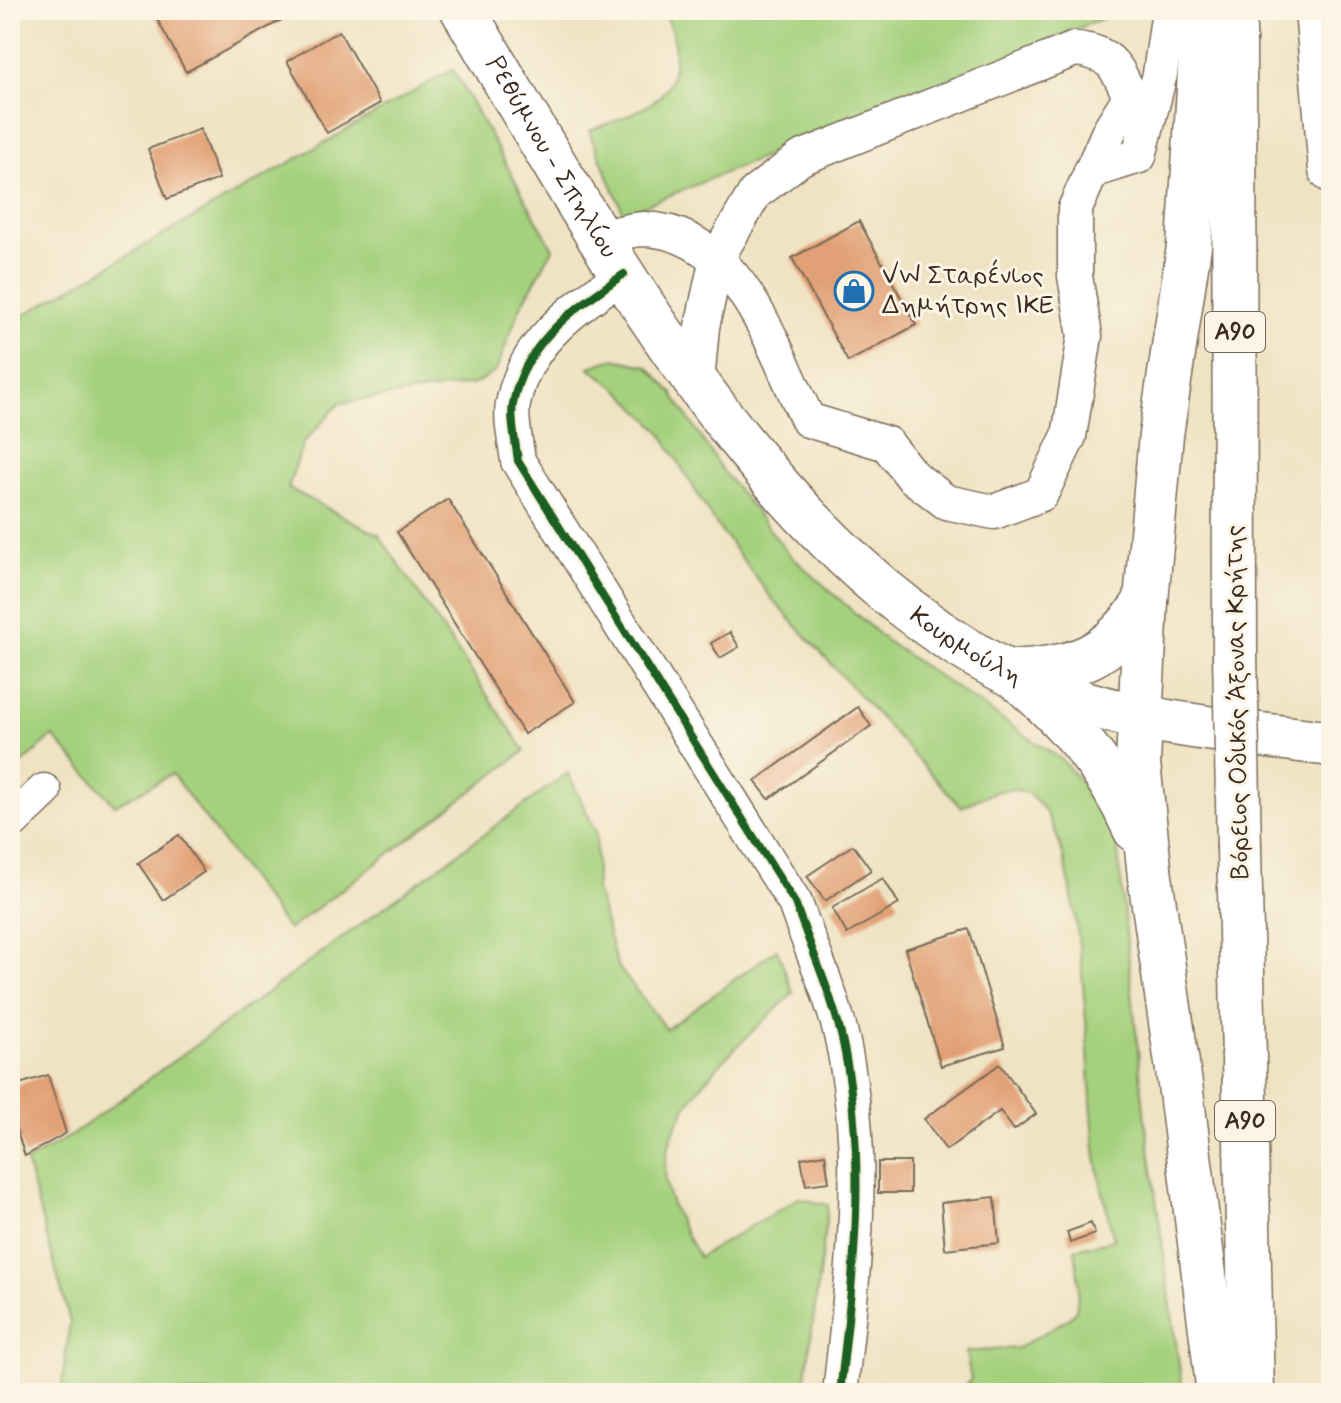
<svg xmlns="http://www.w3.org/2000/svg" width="1341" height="1403" viewBox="0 0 1341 1403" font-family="Mynerve,sans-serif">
<rect width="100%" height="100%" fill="#fcf5e5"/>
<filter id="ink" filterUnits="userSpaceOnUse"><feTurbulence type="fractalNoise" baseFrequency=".0125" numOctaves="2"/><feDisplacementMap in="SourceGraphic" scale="16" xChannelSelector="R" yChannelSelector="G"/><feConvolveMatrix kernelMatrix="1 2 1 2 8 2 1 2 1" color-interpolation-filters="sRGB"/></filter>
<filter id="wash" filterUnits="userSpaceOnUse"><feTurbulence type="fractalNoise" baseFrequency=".006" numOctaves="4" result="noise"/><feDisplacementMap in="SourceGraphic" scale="32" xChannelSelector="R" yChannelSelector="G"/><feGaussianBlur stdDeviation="1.8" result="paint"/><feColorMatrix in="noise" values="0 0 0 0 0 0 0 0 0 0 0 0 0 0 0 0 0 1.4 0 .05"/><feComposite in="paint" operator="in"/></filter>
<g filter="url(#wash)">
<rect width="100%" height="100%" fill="#efe3c3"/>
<g fill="#a5d17e" stroke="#707e4e" stroke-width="2">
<path d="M663 10H1123L624 214 589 131C609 123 634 115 653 102 682 82 678 37 663 10Z"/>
<path d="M453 69 553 249 520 308 496 371 475 384 340 403 303 443 288 488 379 535 525 751 288 930 172 774 115 805 53 736 10 775V323Z"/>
<path d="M614 359 647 366 671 391 722 470 790 555 885 640 1062 760 1115 822 1144 1111 1183 1393H959L971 1379 966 1352 1018 1348 1069 1318 1076 1310 1079 1286 1075 1249 1114 1240C1108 1213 1100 1185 1096 1156 1085 1087 1090 822 1025 792 1005 783 979 799 961 807L773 600 713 520 660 431 623 393 589 367Z"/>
<path d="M568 773 596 832V889L617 965 666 1029 777 949 793 993C744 1042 651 1112 667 1189 672 1211 688 1238 699 1257L799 1198 828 1205 804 1393H61L70 1321 26 1162 72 1135Z"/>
</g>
<g id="blocks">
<g fill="#e1a075">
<path d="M152 10H300L186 72Z"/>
<path d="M339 31 380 103 327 133 287 61Z"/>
<path d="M200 129 219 179 167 199 148 149Z"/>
<path d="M859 221 916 325 848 362 792 258Z"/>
<path d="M448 499 575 702 524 734 397 532Z"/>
<path d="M730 632 739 647 720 658 711 643Z"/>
<path d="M858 707 871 726 769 799 755 781Z"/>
<path d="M179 835 204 872 163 900 138 863Z"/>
<path d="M853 845 871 870 825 901 807 876Z"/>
<path d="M883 878 899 904 847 934 832 908Z"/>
<path d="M969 929 1005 1047 941 1066 905 949Z"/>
<path d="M1000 1064 1036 1114 1014 1130 1000 1111 946 1150 924 1119Z"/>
<path d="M48 1075 66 1133 25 1156 10 1110V1087Z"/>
<path d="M825 1154 829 1182 806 1185 801 1158Z"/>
<rect x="878" y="1162" width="32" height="31"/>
<path d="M995 1197 999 1243 945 1249 941 1203Z"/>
<path d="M1091 1223 1095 1234 1070 1243 1067 1232Z"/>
</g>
</g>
</g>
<g filter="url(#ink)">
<use href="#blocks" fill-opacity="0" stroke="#7a6b58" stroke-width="2"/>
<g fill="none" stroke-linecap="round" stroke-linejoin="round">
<defs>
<g id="minor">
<path d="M1091 171 1139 156 1160 74 1169 10"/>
<path d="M601 238C614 235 630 229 644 229 740 232 773 349 808 420L887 444 912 476 946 502 994 512 1041 494 1069 436 1085 336 1075 276V209L1110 129 1130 97C1117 66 1110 52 1075 49L801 158 755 193 717 258 702 327 697 381"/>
<path d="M624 274C576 308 524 341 513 404 510 421 516 443 518 461L795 903C812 952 836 1003 845 1053 867 1170 853 1276 840 1393"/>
<path d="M10 823 44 791"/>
</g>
<g id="major">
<path id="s1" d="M463 10C604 245 784 590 1052 692 1139 725 1239 731 1331 744"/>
</g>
<g id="highway">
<path d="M1204 10 1189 246 1161 435 1146 601 1138 763 1150 877 1180 1084 1219 1393"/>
<path d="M1234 10 1235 653"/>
<path d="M1317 10 1331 170"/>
<path d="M1010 672C1064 717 1106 763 1135 829"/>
<path d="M1010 672C1077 668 1108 659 1146 601"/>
<path d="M1239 849 1252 1393"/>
</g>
</defs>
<use href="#minor" stroke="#7a6b58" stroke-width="37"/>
<use href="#major" stroke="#7a6b58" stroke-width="47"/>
<use href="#highway" stroke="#7a6b58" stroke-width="47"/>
<use href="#minor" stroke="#fff" stroke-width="34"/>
<use href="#major" stroke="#fff" stroke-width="44"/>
<use href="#highway" stroke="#fff" stroke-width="44"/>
<defs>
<path id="highway-bridge" d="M1235 653 1239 849"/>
</defs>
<use href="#highway-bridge" stroke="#7a6b58" stroke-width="47" stroke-linecap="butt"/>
<use href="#highway-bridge" stroke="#fff" stroke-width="44"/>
<defs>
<path id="cycleway" d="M624 274C576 308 524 341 513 404 510 421 516 443 518 461L795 903C812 952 836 1003 845 1053 867 1170 853 1276 840 1393"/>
</defs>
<use href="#cycleway" stroke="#fcf5e5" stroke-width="13"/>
<use href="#cycleway" stroke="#1b5e20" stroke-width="8"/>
</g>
</g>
<defs>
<symbol id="shop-ring" viewBox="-11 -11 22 22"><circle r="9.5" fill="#fcf5e5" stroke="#1f6fb2" stroke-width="1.5"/><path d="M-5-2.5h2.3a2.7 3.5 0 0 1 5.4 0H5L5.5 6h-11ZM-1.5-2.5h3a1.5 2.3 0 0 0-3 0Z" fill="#1f6fb2"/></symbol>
</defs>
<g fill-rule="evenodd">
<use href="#shop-ring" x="832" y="269" width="44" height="44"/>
</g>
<g text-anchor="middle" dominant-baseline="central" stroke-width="6" stroke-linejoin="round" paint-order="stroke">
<g fill="#fcf5e5" stroke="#75675a" stroke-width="2">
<rect x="1205" y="312" width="60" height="40" rx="6"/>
<rect x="1215" y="1101" width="60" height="40" rx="6"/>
</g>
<g font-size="24" font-weight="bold" fill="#3b2a1e">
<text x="1235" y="332">Α90</text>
<text x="1245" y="1121">Α90</text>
</g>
<g font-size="26" fill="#3b2a1e" stroke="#fcf5e5">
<text stroke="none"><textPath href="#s1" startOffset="172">Ρεθύμνου - Σπηλίου</textPath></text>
<text stroke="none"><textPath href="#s1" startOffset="820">Κουρμούλη</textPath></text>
<text transform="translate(1238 702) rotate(-91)">Βόρειος Οδικός Άξονας Κρήτης</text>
</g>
<g font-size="26" fill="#3b2a1e" stroke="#fcf5e5" text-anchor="start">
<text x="882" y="276">VW Σταρένιος<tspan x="882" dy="30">Δημήτρης ΙΚΕ</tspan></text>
</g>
</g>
<rect width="1341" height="1403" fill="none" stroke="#fcf5e5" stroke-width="40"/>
</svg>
